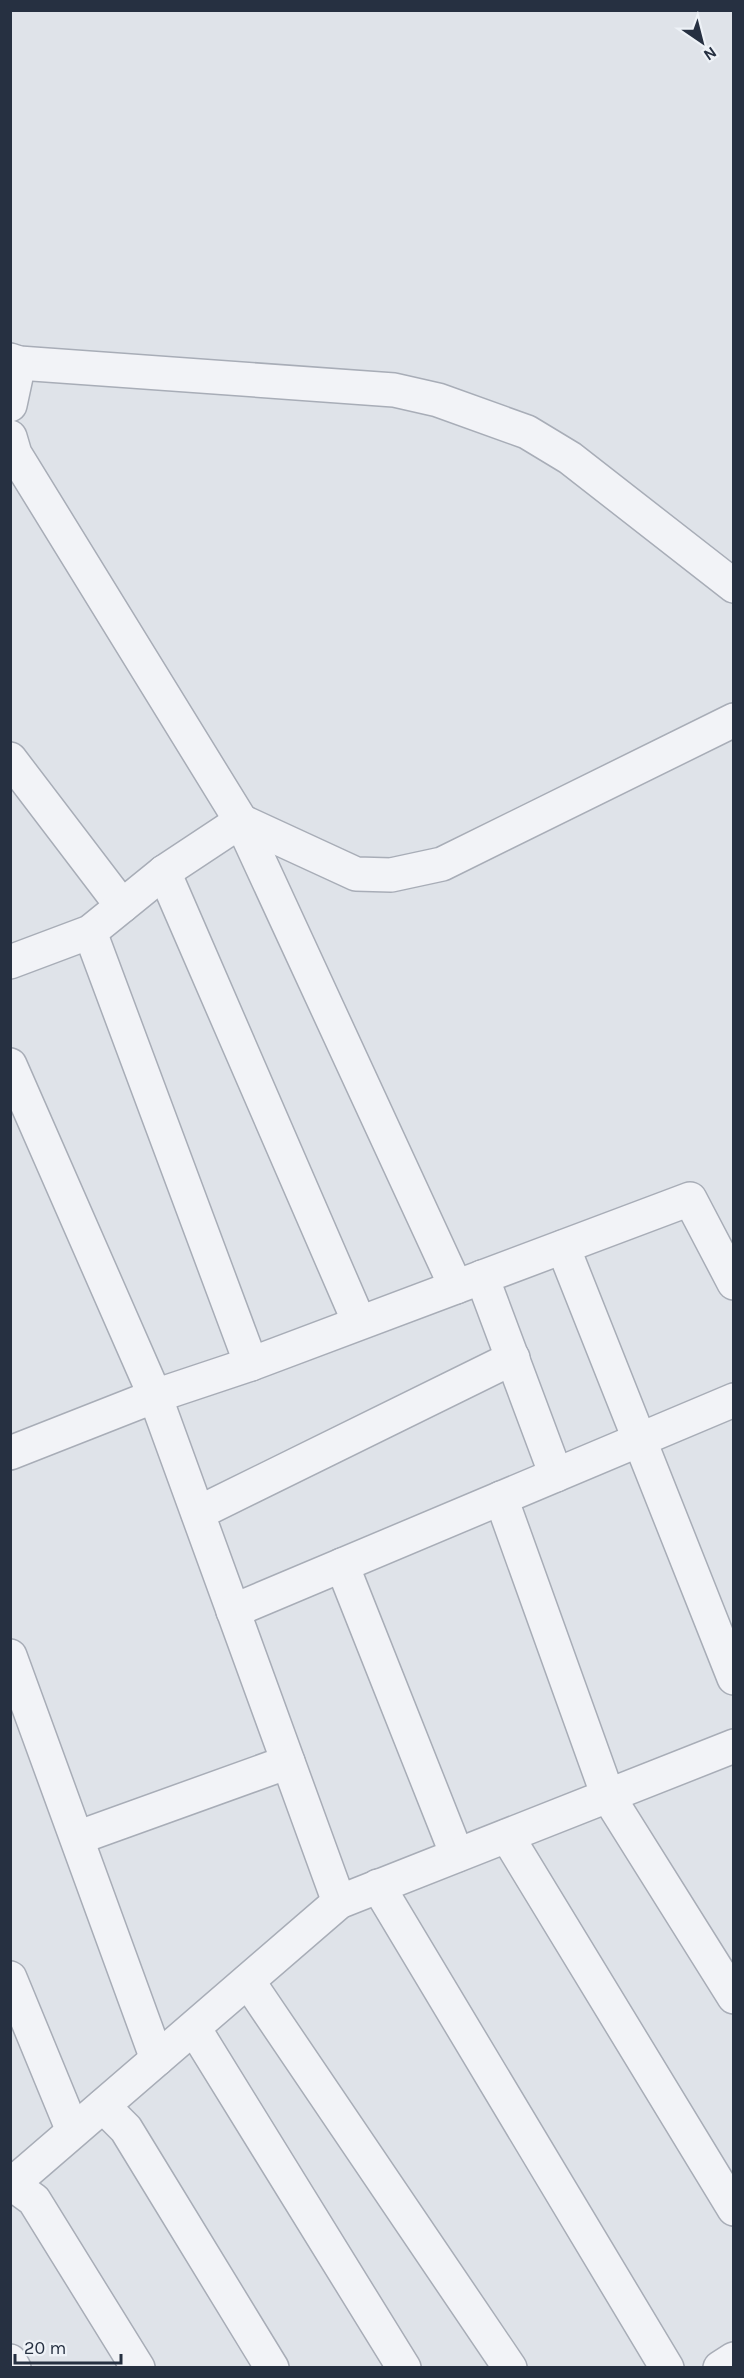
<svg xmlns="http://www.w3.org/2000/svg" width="744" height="2378" viewBox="0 0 744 2378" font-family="Karla,sans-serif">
<rect width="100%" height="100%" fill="#dfe3e9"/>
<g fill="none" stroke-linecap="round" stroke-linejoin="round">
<defs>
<g id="street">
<path d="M10 360 19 363 394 390 438 400 527 432 570 458 734 586"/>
<path d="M10 405 19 363"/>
<path d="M10 437 15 454 241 821 456 1287"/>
<path d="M10 759 122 906"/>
<path d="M164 872 359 1322"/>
<path d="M90 932 251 1364"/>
<path d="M10 962 90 932 164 872 241 821 356 874 391 875 442 864 734 720"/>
<path d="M10 1065 155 1396 339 1902"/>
<path d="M563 1247 734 1678"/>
<path d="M482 1277 556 1475"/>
<path d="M10 1453 155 1396 251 1364 690 1199 734 1283"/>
<path d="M501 1498 608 1796 734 1997"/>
<path d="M198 1513 513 1358"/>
<path d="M342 1565 457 1855"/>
<path d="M233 1611 734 1400"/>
<path d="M10 1656 157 2059"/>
<path d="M507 1836 734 2209"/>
<path d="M77 1838 288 1762"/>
<path d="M378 1886 667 2368"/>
<path d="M10 1978 73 2131"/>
<path d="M248 1981 510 2368"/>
<path d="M194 2028 404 2368"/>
<path d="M103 2106 126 2129 272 2368"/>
<path d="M12 2184 34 2200 138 2368"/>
<path d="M10 2186 339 1902 734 1746"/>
<path d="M10 2361 14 2368"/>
<path d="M720 2368 734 2359"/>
</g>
</defs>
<use href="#street" stroke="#a8adb7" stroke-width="36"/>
<use href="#street" stroke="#f2f3f7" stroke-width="33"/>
</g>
<rect width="744" height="2378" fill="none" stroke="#263041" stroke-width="24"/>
<g transform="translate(702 42) rotate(145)" stroke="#eef2f7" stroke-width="4.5" paint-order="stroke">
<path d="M0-4.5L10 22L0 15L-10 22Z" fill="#263041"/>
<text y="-9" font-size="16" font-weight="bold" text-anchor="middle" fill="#263041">N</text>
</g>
<path d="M15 2354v9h106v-9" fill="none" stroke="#263041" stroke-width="3"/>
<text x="24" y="2354" font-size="18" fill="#263041" stroke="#eef2f7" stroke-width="4.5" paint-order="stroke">20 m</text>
</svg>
